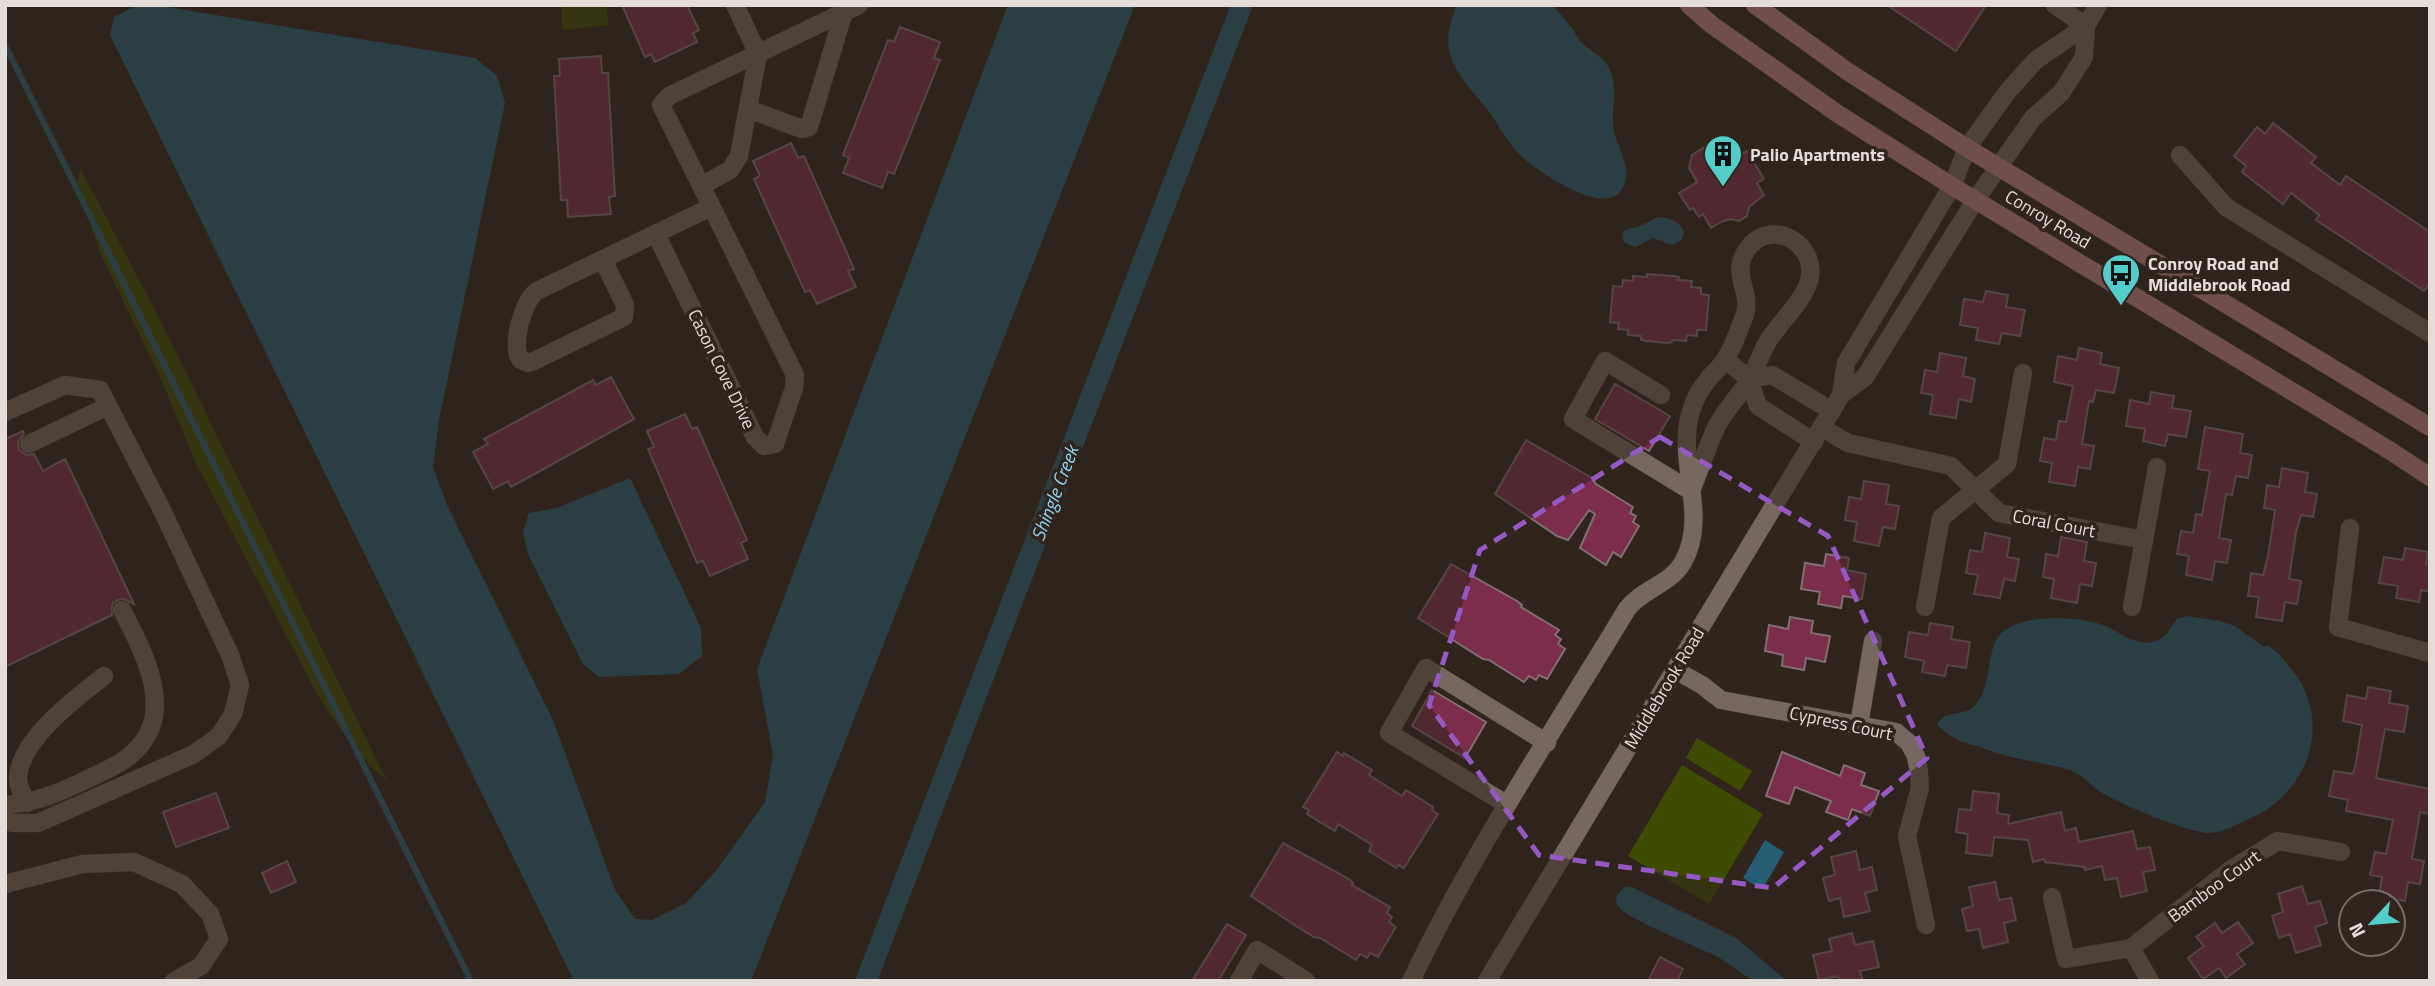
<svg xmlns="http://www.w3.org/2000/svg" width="2435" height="986" viewBox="0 0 2435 986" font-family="'Titillium Web',sans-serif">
<rect width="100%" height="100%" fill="#30241c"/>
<g fill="#3d4c00">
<path d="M562 5H606L609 25 562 30Z"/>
<path d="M80 168 157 314 387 781 369 764 344 734 317 694 195 461 161 379 102 257 77 186Z"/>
<path d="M1697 738 1752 771 1740 791 1686 758Z"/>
<path d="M1682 765 1763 814 1709 904 1628 856Z"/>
</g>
<g fill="#255e74">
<path d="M138 5H155L475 58 497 76 505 103 439 420 433 467 447 505 553 720 615 890 635 919 652 920 686 903 715 872 765 802 773 755 757 669 1008 5H1135L751 981H574L110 35 114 17Z"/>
<path d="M1457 5H1553C1559 13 1565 19 1570 26 1575 31 1576 37 1582 43 1589 50 1600 55 1606 63 1622 85 1608 112 1615 136 1619 148 1628 165 1626 177 1619 229 1540 172 1522 157 1506 142 1497 121 1484 105 1472 91 1457 75 1451 57 1445 41 1450 21 1457 5Z"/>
<path d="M1658 217C1669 218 1680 221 1684 232L1681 241 1672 245 1653 238 1635 247 1624 242 1622 234 1625 230 1640 226Z"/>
<path d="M630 478 701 628 702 656 679 674 599 677 583 664 528 554 523 532 529 513 557 508Z"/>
<path d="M2187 616C2201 619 2221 619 2234 626 2243 631 2251 638 2260 644 2266 649 2263 643 2270 647 2278 651 2286 663 2292 670 2334 722 2308 794 2249 819 2237 824 2222 833 2209 833 2189 833 2123 805 2104 794 2092 788 2083 774 2070 770 2040 761 2012 760 1983 748 1978 745 1973 746 1968 744 1956 740 1945 733 1937 724 1947 708 1966 718 1977 703 1991 685 1987 653 1998 637 2015 613 2076 616 2100 624 2119 630 2139 651 2160 639 2169 635 2171 625 2177 619Z"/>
<path d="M1765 840 1784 852 1762 890 1743 878Z"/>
<path d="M1626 886 1634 888 1736 938 1787 981H1753L1718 957 1647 925C1635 917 1599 906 1626 886Z"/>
</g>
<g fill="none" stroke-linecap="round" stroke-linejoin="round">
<path stroke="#255e74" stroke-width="6" d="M5 45 471 981"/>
<path stroke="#255e74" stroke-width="21" d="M866 981 1242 5"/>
</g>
<g fill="#7c2d4b" stroke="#806e73" stroke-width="2">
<path d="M622 5H687L699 30 693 33 697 42 655 62 651 54 645 57Z"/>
<path d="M1887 5H1986L1956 51Z"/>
<path d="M900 27 940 42 934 58 940 60 894 174 888 172 882 188 843 173 849 158 843 155 888 40 894 42Z"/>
<path d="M601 56 602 73H608L615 196 609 197 611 214 568 217 567 200H561L554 76H560L559 59Z"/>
<path d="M2273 123 2316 157 2311 163 2340 185 2346 176 2430 232V283L2424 291 2316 220 2319 215 2291 193 2283 204 2242 172 2246 166 2234 156 2257 127 2265 134Z"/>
<path d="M791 143 798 158 804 156 854 269 848 271 856 287 817 304 810 290 805 292 754 179 760 176 753 161Z"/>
<path d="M1708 145 1720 147 1730 161 1747 151 1764 179 1757 183 1764 195 1749 207 1747 216 1739 221 1731 219 1723 221 1711 228 1703 214 1699 217 1693 208 1690 210 1679 193 1697 182 1689 168 1692 155Z"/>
<path d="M1647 274 1673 276 1679 277 1678 280 1692 281 1691 287 1701 288V294L1709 295 1706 330H1697V336L1687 335 1686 341 1673 340 1672 342 1667 343 1647 341 1641 340V336L1628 335V330L1618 329 1619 323 1610 322 1613 286 1622 287 1623 280 1633 281V276L1647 277Z"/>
<path d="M1986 291 2008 295 2006 307 2025 310 2020 336 2002 333 1999 344 1976 340 1978 328 1960 325 1964 299 1983 302Z"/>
<path d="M2079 348 2102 353 2100 364 2119 368 2114 393 2096 390 2093 402 2089 401 2082 444 2094 446 2090 469 2078 467 2075 486 2049 482 2052 463 2040 461 2044 438 2056 440 2059 421 2066 422 2073 386 2054 382 2058 356 2077 360Z"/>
<path d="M1940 353 1966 358 1963 376 1975 379 1971 402 1959 399 1956 418 1930 414 1933 395 1921 393 1925 370 1937 372Z"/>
<path d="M611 377 634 419 511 487 508 481 493 489 473 452 488 444 484 439 593 380 596 385Z"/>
<path d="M1615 384 1670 416 1649 451 1595 419Z"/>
<path d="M2151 392 2174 396 2172 408 2191 411 2186 437 2168 434 2165 446 2143 441 2145 429 2126 426 2130 400 2149 404Z"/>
<path d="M685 414 692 429 697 427 747 540 741 543 748 559 710 576 703 561 697 563 648 449 654 447 647 431Z"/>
<path d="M2205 427 2243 434 2240 453 2252 455 2248 478 2236 476 2232 495 2226 494 2219 538 2231 540 2227 563 2215 561 2212 580 2186 575 2189 556 2177 554 2181 531 2193 533 2196 514 2202 515 2210 471 2198 469Z"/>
<path d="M23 431 24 434 18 442 19 450 27 455 34 454 43 471 65 459 134 604 123 599 118 600 112 604V615L5 667V439Z"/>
<path d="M1526 440 1592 478 1596 484 1633 507 1630 513 1636 516 1633 522 1639 526 1621 557 1613 552 1606 565 1580 548 1595 514 1589 510 1568 540 1557 536 1495 494Z"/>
<path d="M2282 468 2308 473 2305 492 2317 494 2313 517 2301 515 2296 533 2289 579 2301 581 2297 604 2285 602 2282 621 2256 617 2259 597 2248 596 2251 573 2263 575 2268 556 2275 510 2264 508 2267 485 2279 487Z"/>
<path d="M1864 481 1889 485 1886 504 1899 506 1895 529 1883 527 1879 546 1854 541 1857 522 1845 520 1849 497 1861 499Z"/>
<path d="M1985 533 2010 538 2007 557 2019 559 2015 581 2004 579 2000 598 1974 594 1978 575 1966 573 1970 550 1982 552Z"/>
<path d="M2061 537 2087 542 2084 561 2096 563 2092 586 2080 584 2077 603 2051 598 2054 579 2043 577 2046 554 2058 556Z"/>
<path d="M2405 548 2428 552 2426 564 2430 565V592L2421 590 2419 602 2396 598 2398 586 2379 583 2384 557 2403 560Z"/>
<path d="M1826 554 1849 558 1847 570 1866 574 1862 599 1843 596 1841 608 1818 604 1820 592 1801 589 1805 563 1824 566Z"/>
<path d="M1451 564 1517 601 1522 605 1521 607 1559 630 1555 635 1561 639 1558 644 1565 649 1547 679 1539 675 1536 680 1529 676 1524 682 1489 660 1483 659 1418 618Z"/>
<path d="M1790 617 1813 621 1811 633 1830 636 1825 662 1806 658 1804 670 1782 666 1783 655 1765 651 1769 625 1788 629Z"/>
<path d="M1930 623 1953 627 1951 639 1970 642 1966 668 1947 665 1945 676 1922 672 1924 661 1905 657 1909 632 1928 635Z"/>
<path d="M2368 687 2391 691 2389 703 2408 706 2404 732 2385 729 2376 778 2430 789V814L2420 812 2412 859 2424 861 2420 884 2408 882 2405 901 2379 896 2382 877 2370 875 2375 852 2386 854 2393 820 2346 811 2348 800 2329 796 2334 771 2353 774 2356 762 2362 725 2343 721 2347 695 2366 699Z"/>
<path d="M1432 690 1486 722 1465 758 1412 726Z"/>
<path d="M1337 752 1343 756 1344 753 1372 770 1369 775 1402 796 1406 790 1433 807 1432 810 1438 814 1404 868 1398 865 1396 868 1369 851 1372 845 1338 824 1335 831 1307 814 1309 810 1303 807Z"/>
<path d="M1782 752 1840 776 1844 765 1865 773 1861 785 1879 791 1870 816 1852 809 1848 820 1826 812 1831 801 1795 787 1789 804 1766 796Z"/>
<path d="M1973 791 1999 794 1997 813 2009 815 2008 824 2061 812 2065 831 2076 828 2079 842 2133 831 2137 849 2150 847 2155 870 2143 872 2147 891 2121 897 2117 878 2105 880 2102 866 2085 870V867L2045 862 2044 859 2033 862 2028 840 1994 837 1992 856 1966 853 1968 834 1956 832 1959 809 1971 810Z"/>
<path d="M216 793 229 828 176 847 163 812Z"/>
<path d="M1283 843 1349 879 1353 883 1352 885 1390 907 1387 913 1392 917 1389 922 1396 927 1378 957 1370 953 1367 958 1360 954 1356 960 1320 938 1314 937 1296 926 1251 896Z"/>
<path d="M1856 851 1860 870 1872 867 1877 890 1865 893 1870 911 1844 917 1840 898 1829 901 1823 878 1835 875 1831 857Z"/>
<path d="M287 861 296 882 271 893 262 873Z"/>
<path d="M1995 882 1999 900 2011 898 2016 920 2004 923 2008 942 1983 948 1979 929 1967 931 1962 909 1973 906 1969 887Z"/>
<path d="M2302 886 2308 904 2320 901 2327 923 2315 927 2321 945 2296 953 2290 934 2279 938 2272 916 2283 912 2278 894Z"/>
<path d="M2238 922 2253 943 2237 954 2245 964 2226 978 2219 968 2203 979 2188 958 2204 946 2196 937 2215 923 2222 933Z"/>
<path d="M1227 924 1246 935 1218 981H1192Z"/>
<path d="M1852 933 1855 945 1873 941 1879 967 1860 971 1863 981H1839L1838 976 1819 980 1813 955 1832 951 1829 939Z"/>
<path d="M1660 957 1683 969 1677 981H1648Z"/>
</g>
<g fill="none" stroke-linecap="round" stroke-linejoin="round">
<defs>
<g id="minor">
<path d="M2055 5 2086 26"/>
<path d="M748 109 802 129 809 127 844 12"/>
<path d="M2180 155 2226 207 2430 333"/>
<path d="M701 186 730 170 739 156 758 54 735 5"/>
<path d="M656 234 755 437 764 446 775 444 794 388 795 375 661 105 669 96 859 5"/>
<path d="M603 260 625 305 624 317 534 361 528 363 521 360C510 347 523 300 537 291L711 207"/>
<path d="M1726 360 1749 379 1758 406 1814 442"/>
<path d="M1749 379 1772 375 1832 411"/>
<path d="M1661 395 1605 361 1573 419 1691 491"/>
<path d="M1841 395 1846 363 1952 186 1967 148 2008 91 2036 60 2086 26"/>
<path d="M5 412 65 385 100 390 162 510 230 655 240 685 233 714 219 736 194 754 38 823H13L5 820"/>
<path d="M1822 428 1848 443 1951 466 1999 513 2144 540"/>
<path d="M29 444 108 406"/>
<path d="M2350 528 2338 627 2430 653"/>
<path d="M1925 607 1941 518 2007 464 2023 373"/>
<path d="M2132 607 2157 467"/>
<path d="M1675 670 1702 685 1721 700 1896 732 1909 743 1916 756 1919 772 1920 788 1907 836 1926 925"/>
<path d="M1859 725 1873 641"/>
<path d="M27 803C23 795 18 787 18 778 20 739 76 698 104 676"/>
<path d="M1506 804 1389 733 1426 668 1547 743"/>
<path d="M5 805C37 803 63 791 92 777 107 770 125 762 137 749 176 709 142 650 122 610"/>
<path d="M5 884 83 864 134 862 182 884 210 914 219 939 201 966 174 981"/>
<path d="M2052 897 2066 959 2131 948"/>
<path d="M1239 981 1257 950 1306 981"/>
<path d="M1411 981C1473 851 1553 732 1627 609 1642 589 1671 584 1683 562 1709 517 1677 463 1690 415 1693 402 1700 389 1709 378 1715 371 1722 366 1726 358 1734 345 1740 328 1745 314 1752 289 1729 274 1748 248 1772 216 1822 246 1808 284 1800 305 1780 322 1768 341 1761 353 1757 367 1750 379 1739 397 1722 412 1714 432 1706 451 1699 471 1691 491"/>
<path d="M1487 981 1841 395 1865 377 1976 199 2033 118 2061 93 2084 57 2086 26 2098 5"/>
<path d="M2150 981 2131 948 2230 870 2278 841 2341 852"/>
</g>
<g id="major">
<path d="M1689 5 1712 25 1838 114 1952 186 2389 450 2430 477"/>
<path d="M1755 5 1847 71 1967 148 2430 427"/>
</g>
</defs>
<use href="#minor" stroke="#493f38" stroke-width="19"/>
<use href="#major" stroke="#493f38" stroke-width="19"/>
<use href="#minor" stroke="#76685e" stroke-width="18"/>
<use href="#major" stroke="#bd8286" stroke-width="18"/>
</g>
<path d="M0 0H2435V986H0ZM1660 437 1828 536 1927 758 1773 888 1539 855 1429 705 1480 550Z" fill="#30241c" fill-opacity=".55" fill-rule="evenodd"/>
<path fill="none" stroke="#9658c5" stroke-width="5" stroke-dasharray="14 9" stroke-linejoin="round" d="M1660 437 1828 536 1927 758 1773 888 1539 855 1429 705 1480 550Z"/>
<defs>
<symbol id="building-pin" viewBox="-11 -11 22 30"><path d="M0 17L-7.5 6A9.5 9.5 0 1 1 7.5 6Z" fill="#53cdc9" stroke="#30241c"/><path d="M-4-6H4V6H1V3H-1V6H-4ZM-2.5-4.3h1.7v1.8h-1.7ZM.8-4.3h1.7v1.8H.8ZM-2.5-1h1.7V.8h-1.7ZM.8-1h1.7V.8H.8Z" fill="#111"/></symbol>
<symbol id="bus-pin" viewBox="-11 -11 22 30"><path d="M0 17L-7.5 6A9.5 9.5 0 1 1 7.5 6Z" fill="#53cdc9" stroke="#30241c"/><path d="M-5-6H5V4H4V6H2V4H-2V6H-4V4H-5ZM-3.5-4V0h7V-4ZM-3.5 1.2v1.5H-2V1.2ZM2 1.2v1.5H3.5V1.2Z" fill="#111"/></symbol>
</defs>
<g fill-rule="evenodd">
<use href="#building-pin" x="1701" y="132" width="44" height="60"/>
<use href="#bus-pin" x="2099" y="251" width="44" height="60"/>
</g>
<g text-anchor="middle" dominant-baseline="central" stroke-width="7" stroke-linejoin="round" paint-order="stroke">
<g font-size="18" font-weight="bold" fill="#e5ddd7" stroke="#30241c" text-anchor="start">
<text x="1750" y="154">Palio Apartments</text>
<text x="2148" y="263">Conroy Road and<tspan x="2148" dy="21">Middlebrook Road</tspan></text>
</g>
<g font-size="18" fill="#e5ddd7" stroke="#30241c">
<text transform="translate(2048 219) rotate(31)">Conroy Road</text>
<text transform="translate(722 369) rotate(64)">Cason Cove Drive</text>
<text transform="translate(2054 523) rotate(11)">Coral Court</text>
<text transform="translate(1664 688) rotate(-59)">Middlebrook Road</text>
<text transform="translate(1841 723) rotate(12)">Cypress Court</text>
<text transform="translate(2214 886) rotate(-36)">Bamboo Court</text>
</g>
<g font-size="19" font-style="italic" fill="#8cd8f7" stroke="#30241c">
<text transform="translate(1054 493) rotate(-69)">Shingle Creek</text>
</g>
</g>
<rect width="2435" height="986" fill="none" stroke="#e5ddd7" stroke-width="14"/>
<g transform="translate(2372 923) rotate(244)"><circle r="33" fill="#30241c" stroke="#786e67" stroke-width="2"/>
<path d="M0-5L12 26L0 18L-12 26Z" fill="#53cdc9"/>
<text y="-10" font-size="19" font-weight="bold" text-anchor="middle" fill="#e5ddd7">N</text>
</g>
</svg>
